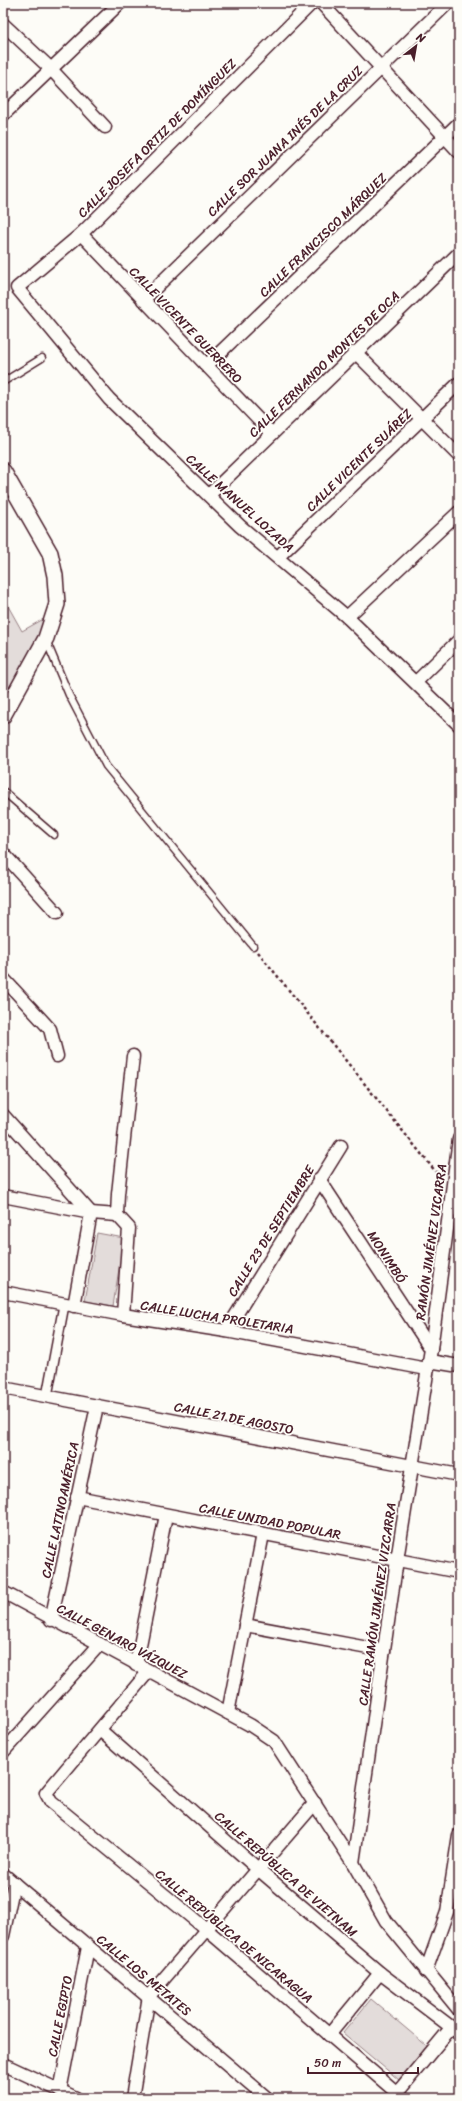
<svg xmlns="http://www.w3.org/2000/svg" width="462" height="2101" viewBox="0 0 462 2101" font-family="Sriracha,sans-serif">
<rect width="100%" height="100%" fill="#fdfcf7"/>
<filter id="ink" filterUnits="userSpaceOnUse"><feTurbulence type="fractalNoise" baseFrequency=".025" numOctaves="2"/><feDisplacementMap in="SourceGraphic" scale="8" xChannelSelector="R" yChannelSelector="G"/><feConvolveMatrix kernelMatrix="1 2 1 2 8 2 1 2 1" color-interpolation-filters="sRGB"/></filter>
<g filter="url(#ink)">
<g fill="#e3dcda" stroke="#967e82">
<path d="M3 597 22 631 49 616 31 653 3 697Z"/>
<path d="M97 1233 124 1238 113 1306 85 1301Z"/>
<path d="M371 1999 427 2046 399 2080 343 2033Z"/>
</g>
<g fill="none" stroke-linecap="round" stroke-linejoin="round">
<defs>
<g id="service">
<path d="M3 382 42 358"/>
<path d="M46 640 69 695 106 766 253 946"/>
<path d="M3 791 54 835"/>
</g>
<path id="pedestrian" d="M47 1396 64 1305"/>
<g id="minor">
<path d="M312 3 81 234 17 288 109 399 240 526 347 617 459 725"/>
<path d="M321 3 459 152"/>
<path d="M3 24 50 68 105 127"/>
<path d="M3 115 120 3"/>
<path d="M81 234 272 434"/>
<path d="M143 300 448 3"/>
<path d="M355 352 459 456"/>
<path d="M206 366 459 123"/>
<path d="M209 495 459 253"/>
<path d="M278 557 459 383"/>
<path d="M347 617 459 512"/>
<path d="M416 682 459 640"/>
<path d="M3 853 57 913"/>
<path d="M3 978 50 1029 57 1056"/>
<path d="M3 1115 91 1213 74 1306"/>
<path d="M319 1179 431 1349"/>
<path d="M3 1196 91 1213 117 1215"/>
<path d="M117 1215 118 1194 133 1056"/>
<path d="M117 1215 129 1228 123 1315"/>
<path d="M3 1292 123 1315 226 1331 427 1369"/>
<path d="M226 1331 341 1146"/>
<path d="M429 1361 459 1366"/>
<path d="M3 1388 459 1475"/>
<path d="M77 1497 459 1572"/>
<path d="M3 1592 250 1725 274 1741 353 1863 386 1921 459 2010"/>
<path d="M51 1620 97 1406"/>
<path d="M245 1625 384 1651"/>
<path d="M136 1665 166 1515"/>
<path d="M149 1671 46 1793 51 1802 206 1929 403 2098"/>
<path d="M228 1713 263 1534"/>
<path d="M100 1730 258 1869 380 1973 459 2033"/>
<path d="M3 1752 100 1644"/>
<path d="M353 1863 397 1560 431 1349 459 1139"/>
<path d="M3 1874 267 2098"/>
<path d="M3 1936 14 1883"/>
<path d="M426 1971 447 1912 459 1835"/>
<path d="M329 2035 380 1973"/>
<path d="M3 2064 76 2098"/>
<path d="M60 2091 88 1947"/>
<path d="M397 2093 451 2028"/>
<path d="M132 2098 149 1996 315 1803"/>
</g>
<path id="tertiary" d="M3 471 50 553 55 576 57 604 46 638 3 716"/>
</defs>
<use href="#service" stroke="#4a1f2b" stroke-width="9"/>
<use href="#pedestrian" stroke="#4a1f2b" stroke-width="12"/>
<use href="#minor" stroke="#4a1f2b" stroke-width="15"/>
<use href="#tertiary" stroke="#4a1f2b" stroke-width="18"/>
<path stroke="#4a1f2b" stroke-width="2.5" stroke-dasharray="3 3" stroke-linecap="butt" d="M258 952 440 1177"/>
<use href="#service" stroke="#fdfcf7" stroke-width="6"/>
<use href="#pedestrian" stroke="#fdfcf7" stroke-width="9"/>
<use href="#minor" stroke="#fdfcf7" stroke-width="12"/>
<use href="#tertiary" stroke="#fdfcf7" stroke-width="15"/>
</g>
</g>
<g text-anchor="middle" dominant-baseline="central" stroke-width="3.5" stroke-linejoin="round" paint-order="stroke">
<g font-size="13" fill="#4a1f2b" stroke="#fdfcf7">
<text transform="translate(157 138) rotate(-45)">CALLE JOSEFA ORTIZ DE DOMÍNGUEZ</text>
<text transform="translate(285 141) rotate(-44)">CALLE SOR JUANA INÉS DE LA CRUZ</text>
<text transform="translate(323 235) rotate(-44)">CALLE FRANCISCO MÁRQUEZ</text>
<text transform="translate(186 325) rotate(46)">CALLE VICENTE GUERRERO</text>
<text transform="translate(324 364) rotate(-44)">CALLE FERNANDO MONTES DE OCA</text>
<text transform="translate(359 460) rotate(-44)">CALLE VICENTE SUÁREZ</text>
<text transform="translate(240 503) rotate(42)">CALLE MANUEL LOZADA</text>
<text transform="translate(271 1231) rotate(-58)">CALLE 23 DE SEPTIEMBRE</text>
<text transform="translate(431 1242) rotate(-82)">RAMÓN JIMÉNEZ VICARRA</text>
<text transform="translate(387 1257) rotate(57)">MONIMBÓ</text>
<text transform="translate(217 1317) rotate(9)">CALLE LUCHA PROLETARIA</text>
<text transform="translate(234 1418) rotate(11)">CALLE 21 DE AGOSTO</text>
<text transform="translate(60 1510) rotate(-78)">CALLE LATINOAMÉRICA</text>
<text transform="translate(270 1521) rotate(11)">CALLE UNIDAD POPULAR</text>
<text transform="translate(377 1604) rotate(-82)">CALLE RAMÓN JIMÉNEZ VIZCARRA</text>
<text transform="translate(122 1641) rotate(28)">CALLE GENARO VÁZQUEZ</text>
<text transform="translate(286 1874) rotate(41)">CALLE REPÚBLICA DE VIETNAM</text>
<text transform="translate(234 1936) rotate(40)">CALLE REPÚBLICA DE NICARAGUA</text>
<text transform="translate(144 1975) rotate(40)">CALLE LOS METATES</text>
<text transform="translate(60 2016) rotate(-79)">CALLE EGIPTO</text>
</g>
</g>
<rect width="462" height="2101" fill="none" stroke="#fdfcf7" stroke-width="16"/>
<rect x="8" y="8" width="446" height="2085" fill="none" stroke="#4a1f2b" stroke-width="1.5" filter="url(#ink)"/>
<g transform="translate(416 46) rotate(31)" stroke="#fdfcf7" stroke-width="3" paint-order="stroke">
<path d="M0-3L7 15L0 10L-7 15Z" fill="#4a1f2b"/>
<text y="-6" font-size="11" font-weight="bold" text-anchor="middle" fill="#4a1f2b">N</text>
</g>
<path d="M308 2067v6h110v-6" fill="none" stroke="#4a1f2b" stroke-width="2"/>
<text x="314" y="2067" font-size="12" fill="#4a1f2b" stroke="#fdfcf7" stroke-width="3" paint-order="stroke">50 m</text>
</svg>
